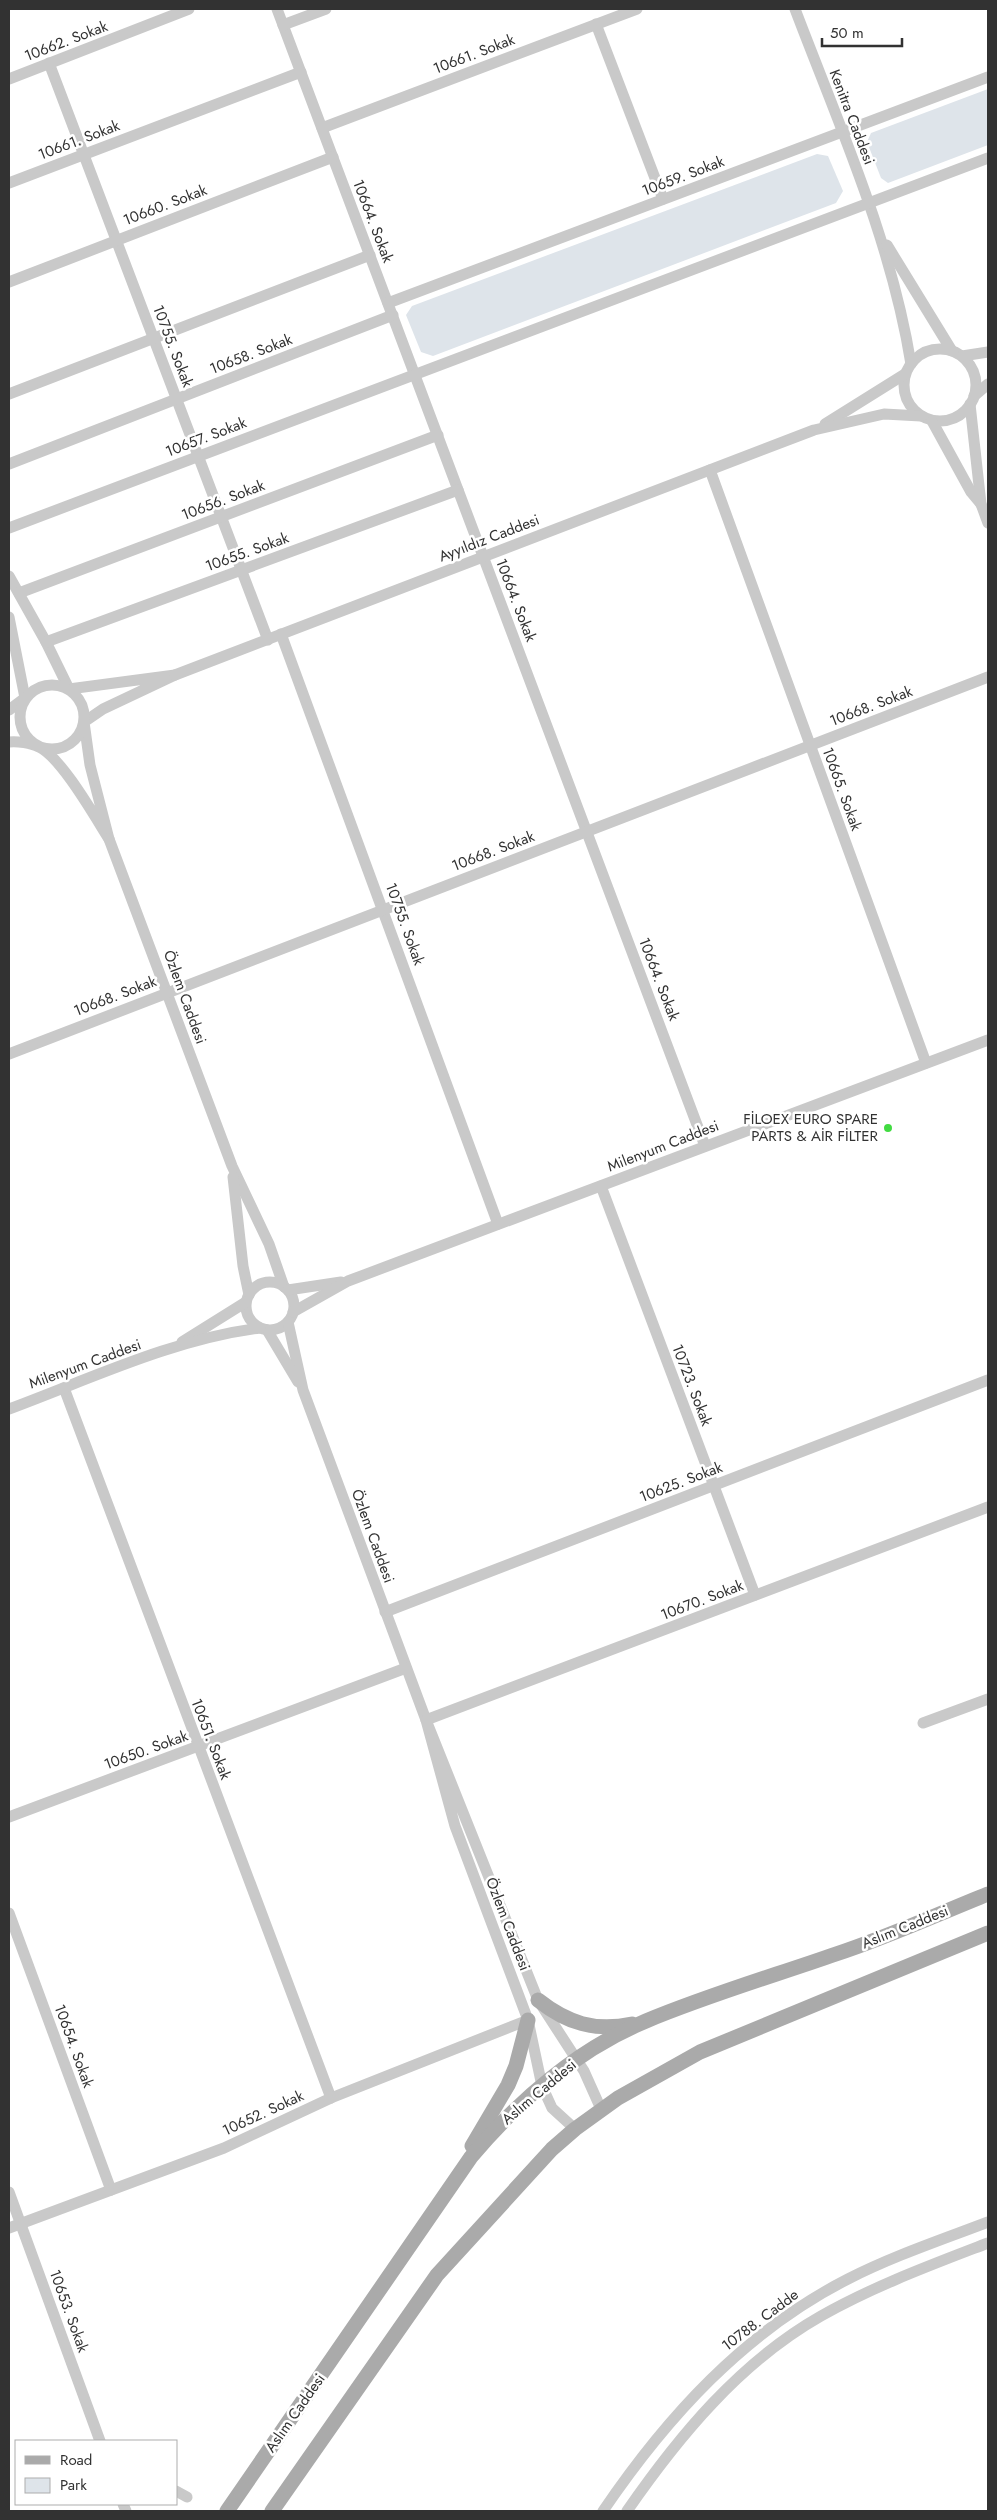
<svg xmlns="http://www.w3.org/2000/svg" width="997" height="2520" viewBox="0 0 997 2520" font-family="Jost,sans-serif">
<rect width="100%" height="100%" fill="#fff"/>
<g fill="#dee4ea">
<path d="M988 89V145L888 183 881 178 867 142 871 133Z"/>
<path d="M817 154 828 156 843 191 836 203 433 356 421 352 406 315 412 306Z"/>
</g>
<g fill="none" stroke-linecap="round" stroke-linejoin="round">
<g stroke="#c9c9c9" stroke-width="11">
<path d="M277 9 705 1146"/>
<path d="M795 9C839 125 891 240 911 364"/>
<path d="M596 24 663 199"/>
<path d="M283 25 326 9"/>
<path d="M49 63 268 640"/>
<path d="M9 79 189 9"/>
<path d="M322 128 637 9"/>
<path d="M9 183 301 72"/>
<path d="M887 245 952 351"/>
<path d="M9 282 333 157"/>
<path d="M388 303 988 77"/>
<circle cx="940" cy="385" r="36"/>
<path d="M962 356 988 352"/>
<path d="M9 394 370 255"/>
<path d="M974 396 988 384"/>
<path d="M970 404 981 504 988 523"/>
<path d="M932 421 971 492 981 504"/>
<path d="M825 424 905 374"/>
<path d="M9 464 393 315"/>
<path d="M710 470 926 1063"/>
<path d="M9 528 988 158"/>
<path d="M9 576 46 642 69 689 175 675 103 709 84 722 90 765 109 839C95 817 61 757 39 747 31 743 17 741 9 742"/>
<path d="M19 593 438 435"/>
<path d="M9 617 25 698 9 710"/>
<path d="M281 634 498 1224"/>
<path d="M46 642 458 490"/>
<path d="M175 675 814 430 884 414 921 416"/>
<circle cx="52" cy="717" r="32"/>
<path d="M109 839 232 1166 269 1244 284 1287"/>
<path d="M9 1054 988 677"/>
<path d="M233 1177 243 1266 249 1295"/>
<path d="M601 1186 755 1595"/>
<circle cx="270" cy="1306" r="24"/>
<path d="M288 1290 341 1282"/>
<path d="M293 1312 348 1281 988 1040"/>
<path d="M288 1322 303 1390 426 1720 988 1507"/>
<path d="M267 1330 298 1382"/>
<path d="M182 1342 246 1302"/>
<path d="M64 1388 331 2098"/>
<path d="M9 1409C90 1379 173 1339 260 1328"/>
<path d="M385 1612 988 1380"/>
<path d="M923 1723 988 1699"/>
<path d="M9 1817 406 1668"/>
<path d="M9 1913 111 2190"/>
<path d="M575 2129 552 2108 542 2086 528 2020 455 1826 426 1720 538 2000 584 2071 601 2109"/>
<path d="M9 2192 100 2441"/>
<path d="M9 2228 224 2148 331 2098 528 2020"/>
<path d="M176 2491 187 2497"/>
<path d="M123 2504 126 2511"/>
<path d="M603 2511C667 2417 744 2332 848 2279 893 2256 941 2240 988 2222"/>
<path d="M627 2511C679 2436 740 2362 821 2316 874 2286 931 2265 988 2243"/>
</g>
<g stroke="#aaa" stroke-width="15">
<path d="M538 2000C567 2023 595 2032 632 2024"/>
<path d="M472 2146 508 2085 516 2066 528 2020"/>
<path d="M227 2511 471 2157C518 2101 578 2049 646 2021 708 1995 773 1976 836 1954 888 1937 938 1914 988 1894"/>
<path d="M272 2511 437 2275 552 2149 575 2129 618 2098 700 2052 988 1933"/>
</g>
</g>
<circle fill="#42db42" stroke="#fff" stroke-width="2" cx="888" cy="1128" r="5"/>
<g text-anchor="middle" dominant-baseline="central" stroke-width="5" stroke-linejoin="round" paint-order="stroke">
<g font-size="15" fill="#323232" stroke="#fff">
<text transform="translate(66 41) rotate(-21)">10662. Sokak</text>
<text transform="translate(474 54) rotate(-21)">10661. Sokak</text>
<text transform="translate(852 117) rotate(69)">Kenitra Caddesi</text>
<text transform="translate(79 140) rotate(-21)">10661. Sokak</text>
<text transform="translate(683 176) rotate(-21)">10659. Sokak</text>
<text transform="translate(165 205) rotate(-21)">10660. Sokak</text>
<text transform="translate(373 221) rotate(69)">10664. Sokak</text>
<text transform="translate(173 346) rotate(69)">10755. Sokak</text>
<text transform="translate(251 354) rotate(-21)">10658. Sokak</text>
<text transform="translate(206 437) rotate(-21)">10657. Sokak</text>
<text transform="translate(223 500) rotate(-21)">10656. Sokak</text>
<text transform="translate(489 538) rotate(-21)">Ayyıldız Caddesi</text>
<text transform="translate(247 552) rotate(-20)">10655. Sokak</text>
<text transform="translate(516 600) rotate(69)">10664. Sokak</text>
<text transform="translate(871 706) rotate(-21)">10668. Sokak</text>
<text transform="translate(842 789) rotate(70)">10665. Sokak</text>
<text transform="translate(493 851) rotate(-21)">10668. Sokak</text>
<text transform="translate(405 924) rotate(70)">10755. Sokak</text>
<text transform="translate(659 979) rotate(69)">10664. Sokak</text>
<text transform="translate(115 996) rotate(-21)">10668. Sokak</text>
<text transform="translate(185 997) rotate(70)">Özlem Caddesi</text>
<text transform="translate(663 1146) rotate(-21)">Milenyum Caddesi</text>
<text transform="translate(85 1364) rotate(-20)">Milenyum Caddesi</text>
<text transform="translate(692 1385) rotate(69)">10723. Sokak</text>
<text transform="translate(681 1482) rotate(-21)">10625. Sokak</text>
<text transform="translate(373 1536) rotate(70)">Özlem Caddesi</text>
<text transform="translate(702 1600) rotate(-21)">10670. Sokak</text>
<text transform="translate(211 1739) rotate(69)">10651. Sokak</text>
<text transform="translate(146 1750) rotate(-20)">10650. Sokak</text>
<text transform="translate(508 1924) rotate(69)">Özlem Caddesi</text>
<text transform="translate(905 1927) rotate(-22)">Aslım Caddesi</text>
<text transform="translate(74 2046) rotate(70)">10654. Sokak</text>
<text transform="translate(539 2092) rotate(-40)">Aslım Caddesi</text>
<text transform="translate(263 2113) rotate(-25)">10652. Sokak</text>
<text transform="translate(69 2311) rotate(70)">10653. Sokak</text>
<text transform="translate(760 2320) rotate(-37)">10788. Cadde</text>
<text transform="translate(295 2413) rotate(-55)">Aslım Caddesi</text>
</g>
<g font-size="15" fill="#323232" stroke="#fff" text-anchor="end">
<text x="878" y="1119">FİLOEX EURO SPARE<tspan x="878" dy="17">PARTS &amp; AİR FİLTER</tspan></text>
</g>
</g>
<rect width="997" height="2520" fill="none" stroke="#323232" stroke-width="20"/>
<rect x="15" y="2440" width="162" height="65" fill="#ffffff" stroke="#adadad"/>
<rect x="25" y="2456" width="25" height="8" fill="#aaaaaa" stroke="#adadad"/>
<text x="60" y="2465" font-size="15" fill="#323232">Road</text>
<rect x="25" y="2478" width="25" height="15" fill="#dee4ea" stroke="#adadad"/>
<text x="60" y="2490" font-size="15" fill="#323232">Park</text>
<path d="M822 38v8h80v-8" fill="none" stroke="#323232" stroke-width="2.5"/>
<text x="830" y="38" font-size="15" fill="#323232" stroke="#ffffff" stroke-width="4" paint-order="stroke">50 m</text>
</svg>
